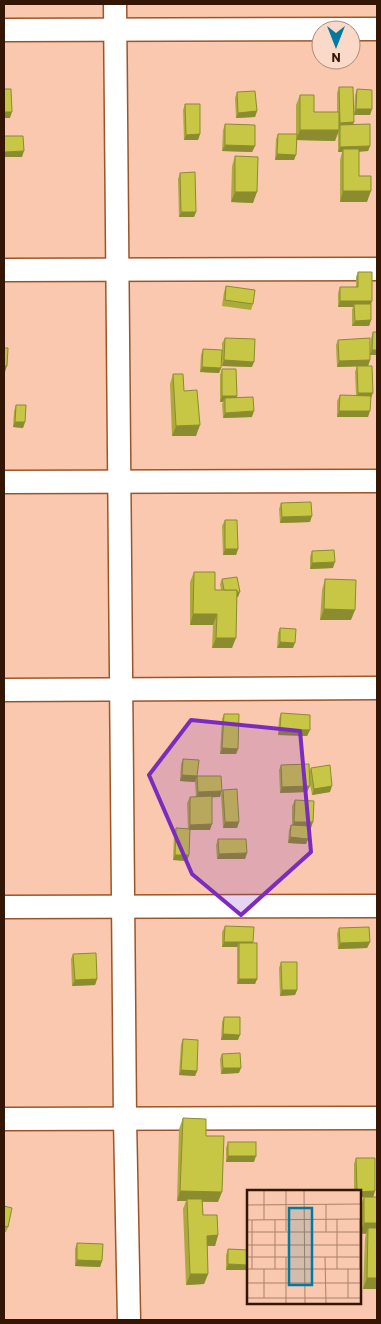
<svg xmlns="http://www.w3.org/2000/svg" width="381" height="1324" viewBox="0 0 381 1324" font-family="Barlow,sans-serif">
<rect width="100%" height="100%" fill="#f9c8ae"/>
<g fill="none" stroke-linecap="round" stroke-linejoin="round">
<defs>
<g id="street">
<path d="M115 4 125 1119 129 1320"/>
<path d="M4 30 377 29"/>
<path d="M4 270 377 269"/>
<path d="M4 482 377 481"/>
<path d="M4 690 377 688"/>
<path d="M4 907 377 906"/>
<path d="M4 1119 377 1118"/>
</g>
</defs>
<use href="#street" stroke="#9c552a" stroke-width="25"/>
<use href="#street" stroke="#fff" stroke-width="22"/>
</g>
<g fill="#abab3b">
<path d="M339 87 354 122 353 124 370 146 368 151 359 152V176L367 202H340V160L342 152H338V133L335 141 297 140 294 160H275L276 139 278 134H296V105L300 95 314 112H337V93Z"/>
<path d="M357 89 372 109 370 115H354L355 95Z"/>
<path d="M237 92 257 111 255 117 236 118 235 98Z"/>
<path d="M185 104 200 134 198 140H184L183 110Z"/>
<path d="M225 124 255 146 252 152 222 151 223 130Z"/>
<path d="M235 156 253 203 231 202 232 166Z"/>
<path d="M180 173 196 212 194 217H179L178 179Z"/>
<path d="M358 272 372 301 371 304V320L369 326H352V310L353 307H338V293L340 287H356V277Z"/>
<path d="M226 286 253 304 251 310 222 306 224 292Z"/>
<path d="M373 332 377 355H370L371 338Z"/>
<path d="M225 338 252 367 222 366V343Z"/>
<path d="M338 340 370 360 368 366 337 367 336 345Z"/>
<path d="M203 349 221 368 219 373 200 372 201 355Z"/>
<path d="M357 366 371 398 368 417H337V401L340 395 356 396 355 372Z"/>
<path d="M222 369 237 396 236 398 252 417 223 418 222 404 223 402H220V375Z"/>
<path d="M173 374 196 436H172L170 384Z"/>
<path d="M16 405 25 422 23 428 13 427 14 411Z"/>
<path d="M281 503 310 522 280 523 279 509Z"/>
<path d="M225 520 238 549 236 555H223L222 526Z"/>
<path d="M312 551 333 568 310 569V557Z"/>
<path d="M194 572 215 590H221L220 584 222 579 238 597H237L232 648H212L213 625H190V582Z"/>
<path d="M325 579 351 620H320L322 590Z"/>
<path d="M280 628 293 648H277L278 633Z"/>
<path d="M281 713 310 730 307 736 278 735 279 719Z"/>
<path d="M224 714 238 749 236 754H220L222 719Z"/>
<path d="M183 759 197 776 220 797H212L210 830H190L189 855 187 861 173 860 174 834 176 828 188 829 187 803 190 797H196L195 782 180 781 181 764Z"/>
<path d="M281 765 309 772 311 768 330 792 312 795 309 778 307 792 280 793 279 770Z"/>
<path d="M223 790 239 822 237 828H223L221 795Z"/>
<path d="M295 800 311 828H309L308 839 306 844 288 843 289 830 291 825H292V806Z"/>
<path d="M218 839 247 853 245 859H217L216 845Z"/>
<path d="M225 926 253 943 257 979 255 984H237V947H222V932Z"/>
<path d="M339 928 370 942 367 948 338 949 337 934Z"/>
<path d="M73 954 97 979 95 985 72 986 71 959Z"/>
<path d="M281 962 297 990 295 995 280 996 279 968Z"/>
<path d="M224 1017 238 1040H221L222 1022Z"/>
<path d="M183 1039 197 1071 195 1076 179 1075 181 1044Z"/>
<path d="M222 1054 239 1073 221 1074 220 1059Z"/>
<path d="M183 1118 206 1136 218 1202H203V1215L218 1235 215 1246H207L208 1274 204 1284 186 1285 183 1209 186 1201H177L179 1129Z"/>
<path d="M228 1142 254 1162H226V1148Z"/>
<path d="M356 1158 375 1191 373 1197 377 1289H363L365 1238 366 1234 360 1233V1207L364 1197 360 1192H354V1164Z"/>
<path d="M4 1206 8 1227 6 1232H4Z"/>
<path d="M77 1243 102 1261 100 1267 75 1266V1249Z"/>
<path d="M228 1249 248 1250 226 1270V1255Z"/>
</g>
<g fill="#8b8b30">
<path d="M356 109H372L370 115H354Z"/>
<path d="M257 111 255 117 236 118 238 113Z"/>
<path d="M4 112H12L10 118H4Z"/>
<path d="M354 122 352 128 340 125 338 128 340 123Z"/>
<path d="M300 130H339L335 141 296 140Z"/>
<path d="M200 134 198 140H184L186 135Z"/>
<path d="M225 145 255 146 252 152 222 151Z"/>
<path d="M370 146 368 151 343 152V149L342 152H338L340 147Z"/>
<path d="M24 151 22 157H4V152Z"/>
<path d="M277 154 296 155 294 160H275Z"/>
<path d="M343 191H371L367 202H340Z"/>
<path d="M235 192H257L253 203 231 202Z"/>
<path d="M181 212H196L194 217H179Z"/>
<path d="M340 301H372L370 307 354 304 353 307H338Z"/>
<path d="M371 320 369 326H352L355 321Z"/>
<path d="M372 350H377V355H370Z"/>
<path d="M224 360 254 362 252 367 222 366Z"/>
<path d="M370 360 368 366 337 367 339 361Z"/>
<path d="M4 366H7L5 372H4Z"/>
<path d="M202 367 221 368 219 373 200 372Z"/>
<path d="M358 393H373L371 398 356 399Z"/>
<path d="M222 396H237L235 401 225 398 223 402H220Z"/>
<path d="M254 411 252 417 223 418 225 413Z"/>
<path d="M339 411H370L368 417H337Z"/>
<path d="M15 422H25L23 428 13 427Z"/>
<path d="M200 425 196 436H172L176 426Z"/>
<path d="M312 516 310 522 280 523 282 517Z"/>
<path d="M225 549H238L236 555H223Z"/>
<path d="M335 562 333 568 310 569 312 563Z"/>
<path d="M240 592 238 597 222 599 225 594Z"/>
<path d="M324 609 355 610 351 620H320Z"/>
<path d="M193 614H217L213 625H190Z"/>
<path d="M216 638H236L232 648H212Z"/>
<path d="M280 642 295 643 293 648H277Z"/>
<path d="M280 729 310 730 307 736 278 735Z"/>
<path d="M222 748 238 749 236 754H220Z"/>
<path d="M182 775 197 776 195 782 180 781Z"/>
<path d="M310 786 307 792 280 793 282 787Z"/>
<path d="M332 786 330 792 312 795 314 789Z"/>
<path d="M222 791 220 797 196 798 198 792Z"/>
<path d="M225 822H239L237 828H223Z"/>
<path d="M294 822H313L311 828H292Z"/>
<path d="M212 824 210 830H188L190 825Z"/>
<path d="M290 837 308 839 306 844 288 843Z"/>
<path d="M247 853 245 859H217L219 854Z"/>
<path d="M175 855H189L187 861 173 860Z"/>
<path d="M224 942H253L251 948 239 943 237 947H222Z"/>
<path d="M370 942 367 948 338 949 340 943Z"/>
<path d="M97 979 95 985 72 986 75 980Z"/>
<path d="M239 979H257L255 984H237Z"/>
<path d="M282 990H297L295 995 280 996Z"/>
<path d="M223 1034 240 1035 238 1040H221Z"/>
<path d="M223 1068H241L239 1073 221 1074Z"/>
<path d="M181 1070 197 1071 195 1076 179 1075Z"/>
<path d="M228 1156H256L254 1162H226Z"/>
<path d="M180 1191 222 1192 218 1202 187 1201V1199L186 1201H177Z"/>
<path d="M375 1191 373 1197H360V1192Z"/>
<path d="M364 1223H377V1234L368 1228 366 1234 360 1233Z"/>
<path d="M218 1235 215 1246H203L207 1236Z"/>
<path d="M77 1260 102 1261 100 1267 75 1266Z"/>
<path d="M228 1264 248 1265V1270H226Z"/>
<path d="M190 1274H208L204 1284 186 1285Z"/>
<path d="M367 1278H377V1289H363Z"/>
</g>
<g fill="#c7c745" stroke="#8b8b30">
<path d="M339 87H353L354 122 340 123Z"/>
<path d="M4 89H11L12 112H4Z"/>
<path d="M357 89 372 90V109H356Z"/>
<path d="M255 91 257 111 238 113 237 92Z"/>
<path d="M300 95H314V112H339V130H300Z"/>
<path d="M185 104H200V134L186 135Z"/>
<path d="M225 124 255 125V146L225 145Z"/>
<path d="M370 124V146L340 147V125Z"/>
<path d="M278 134H297L296 155 277 154Z"/>
<path d="M4 136H23L24 151 4 152Z"/>
<path d="M343 149H359V176H371V191H343Z"/>
<path d="M235 156 258 157 257 192H235Z"/>
<path d="M195 172 196 212H181L180 173Z"/>
<path d="M358 272H372V301H340V287H358Z"/>
<path d="M226 286 255 290 253 304 225 300Z"/>
<path d="M354 304H371V320L355 321Z"/>
<path d="M373 332H377V350H372Z"/>
<path d="M225 338 255 339 254 362 224 360Z"/>
<path d="M370 338V360L339 361 338 340Z"/>
<path d="M4 348H8L7 366H4Z"/>
<path d="M203 349 222 350 221 368 202 367Z"/>
<path d="M357 366H372L373 393H358Z"/>
<path d="M222 369H236L237 396H222Z"/>
<path d="M173 374H183L184 391 197 390 200 425 176 426Z"/>
<path d="M340 395 371 396 370 411H339Z"/>
<path d="M253 397 254 411 225 413V398Z"/>
<path d="M16 405H26L25 422H15Z"/>
<path d="M311 502 312 516 282 517 281 503Z"/>
<path d="M225 520H237L238 549H225Z"/>
<path d="M334 550 335 562 312 563V551Z"/>
<path d="M194 572H215V590H237L236 638H216L217 614H193Z"/>
<path d="M237 577 240 592H237V590H224L222 579Z"/>
<path d="M325 579 356 580 355 610 324 609Z"/>
<path d="M280 628 296 629 295 643 280 642Z"/>
<path d="M281 713 310 715V730L280 729Z"/>
<path d="M224 714H239L238 749 222 748Z"/>
<path d="M183 759 199 760 197 776H221L222 791 198 792 197 776 182 775Z"/>
<path d="M309 764 310 786 282 787 281 765Z"/>
<path d="M330 765 332 786 314 789 311 768Z"/>
<path d="M237 789 239 822H225L223 790Z"/>
<path d="M212 796V824L190 825V797Z"/>
<path d="M295 800 314 801 313 822H294Z"/>
<path d="M291 825 310 826 308 839 290 837Z"/>
<path d="M176 828 190 829 189 855H175Z"/>
<path d="M218 839H246L247 853 219 854Z"/>
<path d="M225 926 254 927 253 942H224Z"/>
<path d="M369 927 370 942 340 943 339 928Z"/>
<rect x="239" y="943" width="18" height="36"/>
<path d="M96 953 97 979 75 980 73 954Z"/>
<path d="M281 962H297V990H282Z"/>
<path d="M224 1017H240V1035L223 1034Z"/>
<path d="M183 1039 198 1040 197 1071 181 1070Z"/>
<path d="M240 1053 241 1068H223L222 1054Z"/>
<path d="M183 1118 206 1119V1136H224L222 1192 180 1191Z"/>
<rect x="228" y="1142" width="28" height="14"/>
<path d="M356 1158H375V1191L357 1192Z"/>
<rect x="364" y="1197" width="13" height="26"/>
<path d="M187 1199H202L203 1215H217L218 1235 207 1236 208 1274H190Z"/>
<path d="M4 1206 12 1208 8 1227 4 1226Z"/>
<path d="M368 1228H377V1278H367Z"/>
<path d="M77 1243 103 1244 102 1261 77 1260Z"/>
<path d="M228 1249 248 1250V1265L228 1264Z"/>
</g>
<path fill="#7b2cbf" fill-opacity="0.2" stroke="#7b2cbf" stroke-width="4" stroke-linejoin="round" d="M191 720 300 731 311 852 241 915 192 874 149 775Z"/>
<g transform="translate(247 1190)">
<rect width="114" height="114" fill="#f9c8ae"/>
<path fill="none" stroke="#aa816a" stroke-width="1" d="M39 0V41M57 0 58 113M79 14V42M0 15 114 14M113 29V79M0 30 114 29M5 30V79M17 30V0M28 30V79M0 42H114M0 55H114M0 67H114M39 67V113M78 67 79 113M0 79H114M17 79V108M90 79V29M101 79V108M0 93H114M0 108H114"/>
<path fill="#007aa1" fill-opacity="0.15" stroke="#007aa1" stroke-width="2.5" d="M42 18H65V95H42Z"/>
<rect width="114" height="114" fill="none" stroke="#341605" stroke-width="2.5"/>
</g>
<rect width="381" height="1324" fill="none" stroke="#341605" stroke-width="10"/>
<g transform="translate(336 45) rotate(180)"><circle r="24" fill="#fad9c8" stroke="#ab8b7a"/>
<path d="M0-4L9 19L0 12L-9 19Z" fill="#007aa1"/>
<text y="-8" font-size="14" font-weight="bold" text-anchor="middle" fill="#341605">N</text>
</g>
</svg>
